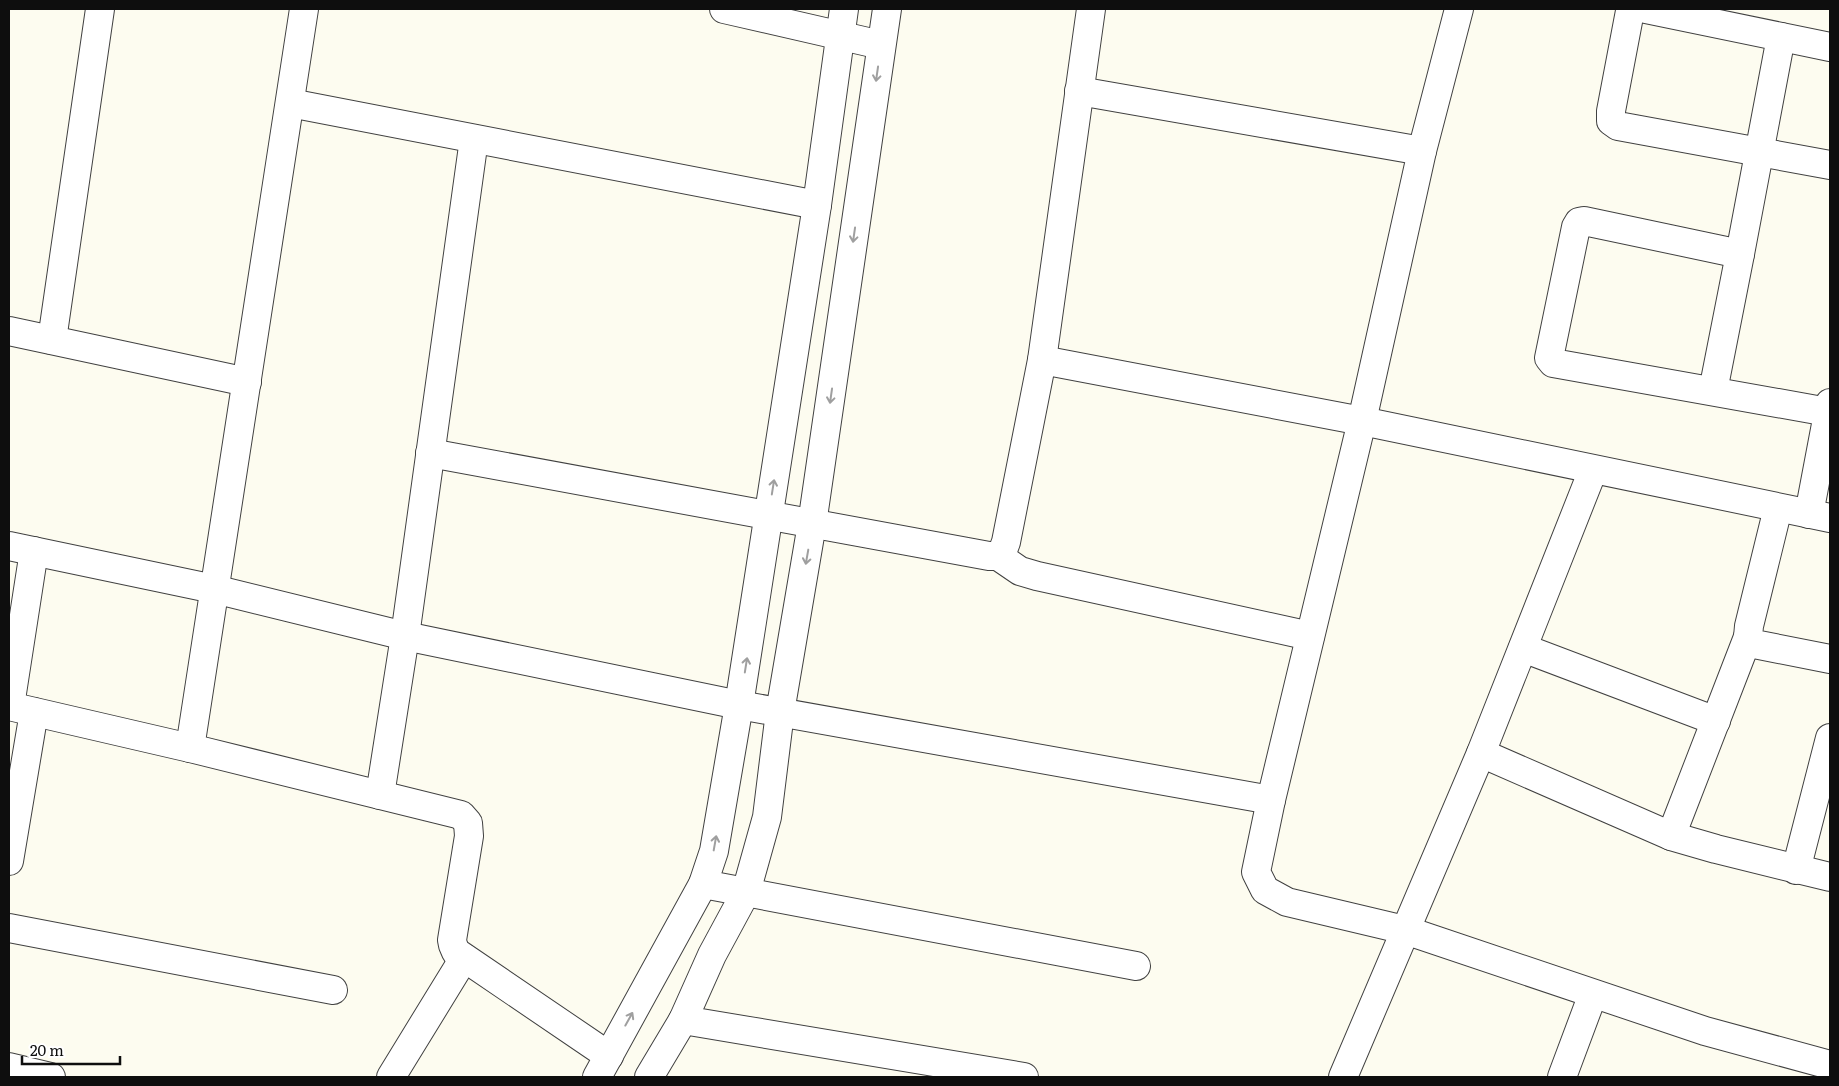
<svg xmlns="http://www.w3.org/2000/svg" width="1839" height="1086" viewBox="0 0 1839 1086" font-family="Literata,serif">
<rect width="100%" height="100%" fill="#fdfcf0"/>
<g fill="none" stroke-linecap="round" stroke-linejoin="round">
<defs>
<g id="street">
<path d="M724 9 881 45"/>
<path d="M1459 9 1422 151 1362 421 1271 800 1256 872 1265 890 1287 902 1405 930 1705 1031 1830 1065"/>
<path d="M1632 9 1630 11 1611 111V121L1618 126 1830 165"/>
<path d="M1646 9 1830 47"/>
<path d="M1781 37 1740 254 1584 221 1579 222 1576 227 1549 358 1553 363 1828 412"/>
<path d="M1079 91 1422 151"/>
<path d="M290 103 817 205"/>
<path d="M9 331 247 382"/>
<path d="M52 340 100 9"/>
<path d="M1042 360 1362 421 1830 518"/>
<path d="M1713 391 1740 254"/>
<path d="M430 453 989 556H998L1003 550 1006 542 1042 360 1091 9"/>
<path d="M1778 508 1749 626 1748 637 1754 644 1830 659"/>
<path d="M1809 514 1830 403"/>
<path d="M9 546 214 589 405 636 739 705 1271 800"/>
<path d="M998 556 1020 571 1037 576 1310 636"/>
<path d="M1523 648 1716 721"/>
<path d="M9 706 190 748 461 815 468 823 469 836 452 940 453 945 456 952 609 1056"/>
<path d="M10 706 34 551"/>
<path d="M190 748 304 9"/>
<path d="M1481 753 1671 836 1716 849 1830 877"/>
<path d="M380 795 405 636 474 139"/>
<path d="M1671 836 1748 637"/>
<path d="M9 861 34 712"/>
<path d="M1796 870 1830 738"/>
<path d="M703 884 1136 966"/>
<path d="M9 928 333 990"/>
<path d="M683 1020 1024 1077"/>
<path d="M9 1067 51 1077"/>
<path d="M391 1077 464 958"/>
<path d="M597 1077 703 884 714 851 739 705 817 205 844 9"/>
<path d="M649 1077 683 1020 712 955 746 892 767 817 780 712 812 524 887 9"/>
<path d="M1343 1077 1481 753 1593 470"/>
<path d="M1562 1077 1593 994"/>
</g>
</defs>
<use href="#street" stroke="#414141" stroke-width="30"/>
<use href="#street" stroke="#fff" stroke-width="28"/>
</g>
<defs><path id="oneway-shaft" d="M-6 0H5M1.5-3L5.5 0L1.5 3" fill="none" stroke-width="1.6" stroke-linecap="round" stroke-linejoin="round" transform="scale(1.25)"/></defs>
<g stroke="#9f9f9f">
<use href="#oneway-shaft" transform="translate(877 74) rotate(98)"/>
<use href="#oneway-shaft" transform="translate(854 235) rotate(98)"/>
<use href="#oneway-shaft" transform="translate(831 396) rotate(98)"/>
<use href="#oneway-shaft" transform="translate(773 487) rotate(-81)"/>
<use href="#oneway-shaft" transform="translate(807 557) rotate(100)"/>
<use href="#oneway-shaft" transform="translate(746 665) rotate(-81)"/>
<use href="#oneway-shaft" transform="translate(715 843) rotate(-80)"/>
<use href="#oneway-shaft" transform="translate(629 1019) rotate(-61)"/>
</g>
<rect width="1839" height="1086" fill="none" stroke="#0e0e0e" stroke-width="20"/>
<path d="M22 1056v8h98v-8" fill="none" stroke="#0e0e0e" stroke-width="2.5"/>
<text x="30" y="1056" font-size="15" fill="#0e0e0e" stroke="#ffffff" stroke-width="4" paint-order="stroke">20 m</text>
</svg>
